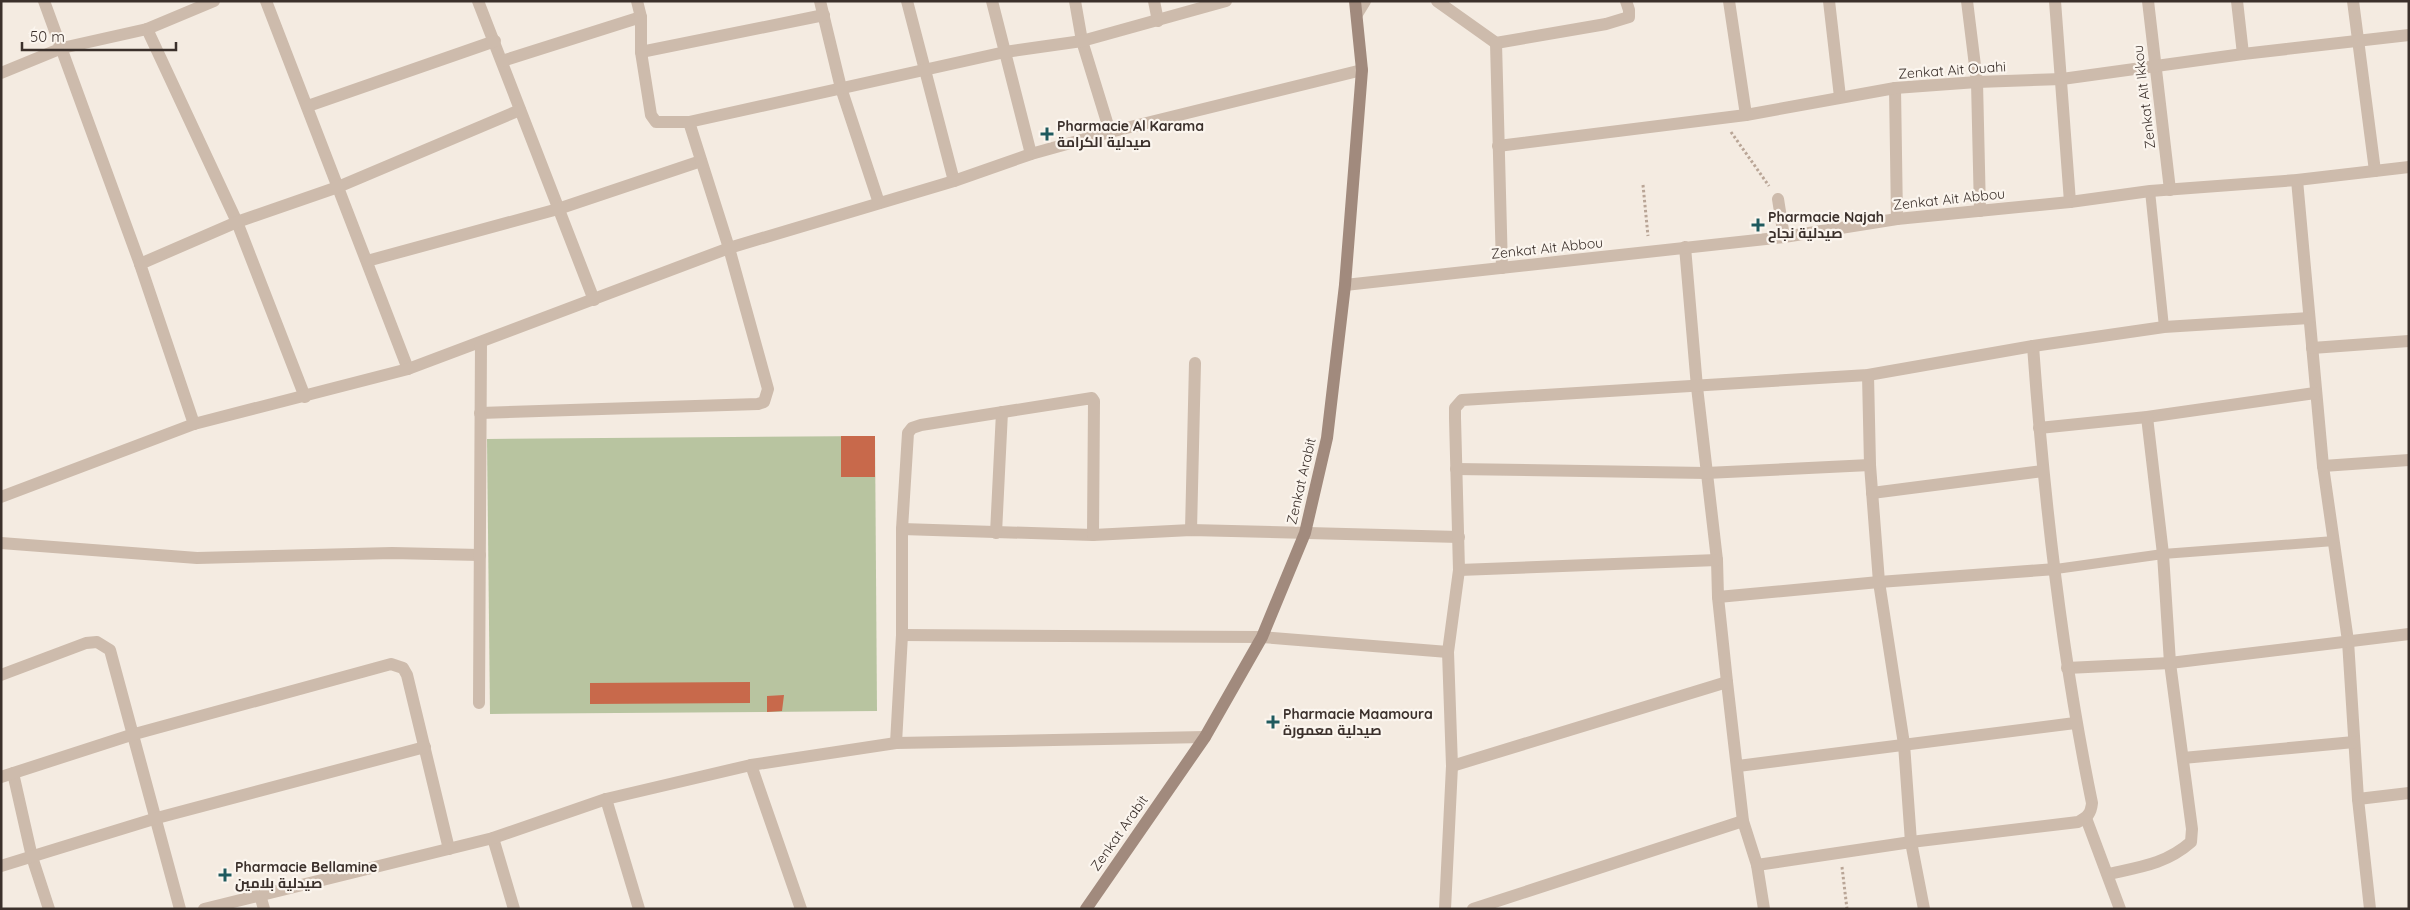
<svg xmlns="http://www.w3.org/2000/svg" width="2410" height="910" viewBox="0 0 2410 910" font-family="Quicksand,Cairo,sans-serif">
<rect width="100%" height="100%" fill="#f4ebe1"/>
<path fill="#b8c4a0" d="M875 436 877 711 490 714 487 439Z"/>
<g fill="#c8694b">
<rect x="841" y="436" width="34" height="41"/>
<path d="M750 682V703L590 704V683Z"/>
<path d="M784 695 782 711 767 712V696Z"/>
</g>
<g fill="none" stroke-linecap="round" stroke-linejoin="round">
<g stroke="#b9a596" stroke-width="3" stroke-dasharray="2.5 2.5" stroke-linecap="butt">
<path d="M1731 132 1769 186"/>
<path d="M1643 185 1648 236"/>
<path d="M1842 867 1847 909"/>
</g>
<g stroke="#cdbbac" stroke-width="10">
<path d="M2150 191 2164 327"/>
<path d="M2056 569 2163 554 2334 541"/>
</g>
<g stroke="#cdbbac" stroke-width="12">
<path d="M44 1 140 264 194 424"/>
<path d="M266 1 408 369"/>
<path d="M478 1 594 300"/>
<path d="M820 1 841 88 879 203"/>
<path d="M907 1 954 181"/>
<path d="M992 1 1031 154"/>
<path d="M1075 1 1082 41 1110 132"/>
<path d="M1154 1 1158 21"/>
<path d="M1437 1 1496 43 1606 24 1629 17V10L1626 1"/>
<path d="M1729 1 1746 115"/>
<path d="M1829 1 1840 97"/>
<path d="M1967 1 1977 82 1980 211"/>
<path d="M2055 1 2070 202"/>
<path d="M2148 1 2170 190"/>
<path d="M2237 1 2243 54"/>
<path d="M2353 1 2375 171"/>
<path d="M1357 14 1365 1"/>
<path d="M147 29 237 222 305 397"/>
<path d="M1496 43 1502 268"/>
<path d="M641 52 824 15"/>
<path d="M502 61 641 17"/>
<path d="M1 73 62 48 147 29 214 1"/>
<path d="M1895 88 1897 219"/>
<path d="M308 106 495 41"/>
<path d="M689 122 1005 52 1082 41 1226 1"/>
<path d="M1498 146 1746 115 1895 88 1977 82 2062 79 2243 54 2409 35"/>
<path d="M2297 180 2323 466 2348 641 2358 799 2370 909"/>
<path d="M1778 199 1784 237"/>
<path d="M1685 247 1697 387 1717 560 1718 597 1727 682 1743 821 1757 865 1764 909"/>
<path d="M367 261 558 209 701 161"/>
<path d="M140 264 237 222 338 187 520 110"/>
<path d="M1345 285 1784 237 1897 219 2070 202 2150 191 2297 180 2409 167"/>
<path d="M2312 348 2409 341"/>
<path d="M1868 375 1870 465 1879 582 1904 744 1911 842 1924 909"/>
<path d="M480 413 758 404 764 402 768 389 729 248 689 122H656L651 115 641 52V17L637 1"/>
<path d="M2039 428 2147 417 2315 393"/>
<path d="M2323 466 2409 460"/>
<path d="M1456 469 1706 473 1870 465"/>
<path d="M1872 493 2043 471"/>
<path d="M1 497 194 424 408 369 729 248 954 181 1031 154 1110 132 1362 70"/>
<path d="M902 529 1093 535 1191 530 1459 537"/>
<path d="M1191 530 1195 363"/>
<path d="M996 533 1002 412"/>
<path d="M1 543 197 558 392 553 480 555"/>
<path d="M1459 570 1717 560"/>
<path d="M1718 597 1879 582 2056 569"/>
<path d="M902 635 1262 637 1448 652"/>
<path d="M2067 668 2170 663 2409 634"/>
<path d="M1 675 86 643 97 642 110 650 180 909"/>
<path d="M479 703 481 343"/>
<path d="M896 743 902 635V529L908 433 912 428 921 425 1092 398 1094 401 1093 535"/>
<path d="M2183 758 2354 742"/>
<path d="M751 765 801 909"/>
<path d="M1452 766 1727 682"/>
<path d="M1738 766 2075 723"/>
<path d="M13 773 32 857 49 909"/>
<path d="M1 777 131 735 391 664 403 668 407 675 449 849"/>
<path d="M606 799 639 909"/>
<path d="M2358 799 2409 793"/>
<path d="M2086 818 2120 909"/>
<path d="M493 838 514 909"/>
<path d="M1757 865 1911 842 2078 822C2088 817 2091 813 2092 803 2061 652 2044 499 2033 346"/>
<path d="M1 866 157 818 425 747"/>
<path d="M2108 874C2140 867 2166 864 2191 842L2192 829 2170 663 2163 554 2147 417"/>
<path d="M260 895 264 909"/>
<path d="M204 909 493 838 606 799 751 765 896 743 1205 737"/>
<path d="M1445 909 1452 766 1448 652 1459 570 1455 418V408L1462 400 1868 375 2033 346 2164 327 2309 318"/>
<path d="M1473 909 1743 821"/>
</g>
<path stroke="#a18a7d" stroke-width="12" d="M1086 909 1205 737 1262 637 1305 533 1327 438 1345 285 1362 70 1355 1"/>
</g>
<g fill="#1f5a5e" stroke="#fbf5ee" stroke-width="2">
<path d="M1044.5 126.5h5v5h5v5h-5v5h-5v-5h-5v-5h5z"/>
<path d="M1755.5 217.5h5v5h5v5h-5v5h-5v-5h-5v-5h5z"/>
<path d="M1270.5 714.5h5v5h5v5h-5v5h-5v-5h-5v-5h5z"/>
<path d="M222.5 867.5h5v5h5v5h-5v5h-5v-5h-5v-5h5z"/>
</g>
<g text-anchor="middle" dominant-baseline="central" stroke-width="4.5" stroke-linejoin="round" paint-order="stroke">
<g font-size="14" fill="#3b302b" stroke="#fbf5ee">
<text transform="translate(1952 70) rotate(-4)">Zenkat Ait Ouahi</text>
<text transform="translate(2144 97) rotate(-97)">Zenkat Ait Ikkou</text>
<text transform="translate(1949 199) rotate(-6)">Zenkat Ait Abbou</text>
<text transform="translate(1547 248) rotate(-6)">Zenkat Ait Abbou</text>
<text transform="translate(1301 481) rotate(-77)">Zenkat Arabit</text>
<text transform="translate(1119 833) rotate(-55)">Zenkat Arabit</text>
</g>
<g font-size="14" font-weight="bold" fill="#3b302b" stroke="#fbf5ee" text-anchor="start">
<text x="1057" y="126">Pharmacie Al Karama<tspan x="1057" dy="16">صيدلية الكرامة</tspan></text>
<text x="1768" y="217">Pharmacie Najah<tspan x="1768" dy="16">صيدلية نجاح</tspan></text>
<text x="1283" y="714">Pharmacie Maamoura<tspan x="1283" dy="16">صيدلية معمورة</tspan></text>
<text x="235" y="867">Pharmacie Bellamine<tspan x="235" dy="16">صيدلية بلامين</tspan></text>
</g>
</g>
<rect width="2410" height="910" fill="none" stroke="#3b302b" stroke-width="5"/>
<path d="M22 42v8h154v-8" fill="none" stroke="#3b302b" stroke-width="2.5"/>
<text x="30" y="42" font-size="15" fill="#3b302b" stroke="#fbf5ee" stroke-width="4" paint-order="stroke">50 m</text>
</svg>
